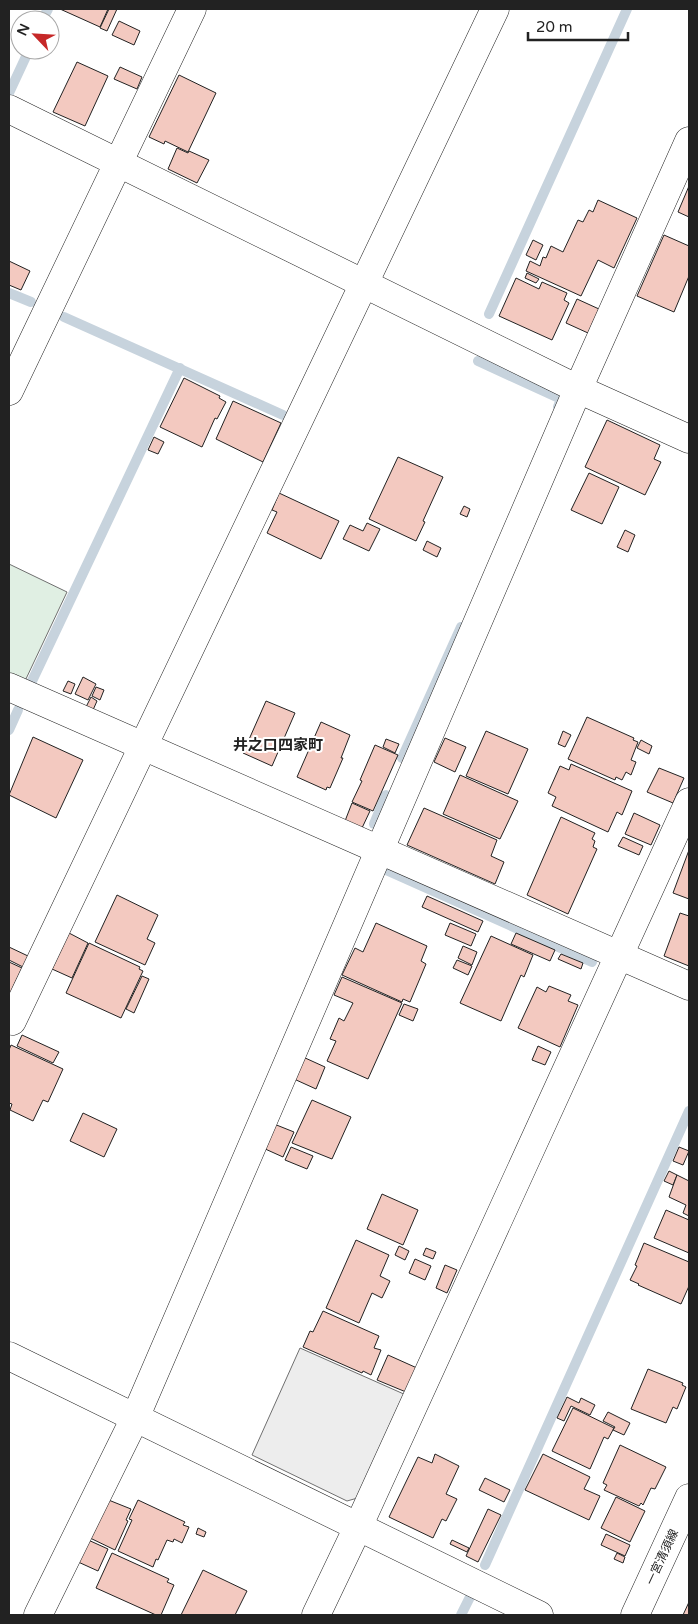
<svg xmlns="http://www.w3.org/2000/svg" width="698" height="1624" viewBox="0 0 698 1624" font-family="'Varela Round','Noto Sans JP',sans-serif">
<rect width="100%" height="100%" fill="#fff"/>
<path fill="#e0efe3" stroke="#6f6f6f" d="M9 564 67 592 25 681 9 674Z"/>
<path fill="#ededed" stroke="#6f6f6f" d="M300 1348 406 1395 361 1497 347 1501 252 1455Z"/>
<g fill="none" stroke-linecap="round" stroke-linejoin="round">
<g stroke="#c7d3dd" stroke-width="10">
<path d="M42 20 48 9"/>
<path d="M9 93 29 50"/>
<path d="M9 293 31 302"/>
<path d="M489 314 627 9"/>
<path d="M64 317 283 415"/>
<path d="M478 361 561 399 558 407"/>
<path d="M32 681 180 368"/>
<path d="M9 730 18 710"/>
<path d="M402 758 461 627"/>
<path d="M374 824 386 795"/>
<path d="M386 870 592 962"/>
<path d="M485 1565 689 1111"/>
<path d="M461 1615 471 1595"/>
</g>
</g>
<g fill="#f3c9c0" stroke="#222">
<path d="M60 9H108L100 27Z"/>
<path d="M109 9H117L107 31 100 28Z"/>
<path d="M119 21 140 31 134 45 112 35Z"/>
<path d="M77 62 108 76 85 126 53 112Z"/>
<path d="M120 67 142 77 137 89 114 79Z"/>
<path d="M179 75 216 93 188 152 165 141 164 144 149 137Z"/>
<path d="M177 148 188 153 189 151 209 160 197 183 168 169Z"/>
<path d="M689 186V217L678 212Z"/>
<path d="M598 200 637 218 614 268 598 260 581 296 526 271 530 261 540 266 543 257 546 258 551 246 563 252 578 220 583 222 589 210 593 212Z"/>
<path d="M664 235 689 246V276L674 312 637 296Z"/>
<path d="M533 240 543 245 536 260 526 255Z"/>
<path d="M9 261 30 271 21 290 9 285Z"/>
<path d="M527 273 539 279 536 283 525 278Z"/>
<path d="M516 278 539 289 542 282 567 293 564 300 569 303 552 340 499 316Z"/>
<path d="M577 299 599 309 588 333 566 323Z"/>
<path d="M184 378 220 396 219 398 226 402 217 419 215 418 202 447 160 427Z"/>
<path d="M233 401 281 423 263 462 216 439Z"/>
<path d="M607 420 660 445 654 459 661 462 645 495 585 467Z"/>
<path d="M154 437 164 442 158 454 148 450Z"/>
<path d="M398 457 443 477 423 521 425 522 416 541 369 519Z"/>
<path d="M589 473 619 487 602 524 571 510Z"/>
<path d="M279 493 339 521 321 559 267 533 277 512 272 510Z"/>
<path d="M464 506 470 509 467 517 460 514Z"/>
<path d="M367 523 380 529 369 551 343 539 350 525 363 531Z"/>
<path d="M625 530 635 535 628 552 617 547Z"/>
<path d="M427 541 441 548 437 557 423 550Z"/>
<path d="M83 677 96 684 88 700 75 694Z"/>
<path d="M68 681 75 684 71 694 63 691Z"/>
<path d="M96 687 104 690 100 700 92 696Z"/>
<path d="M91 697 97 701 93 710 86 707Z"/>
<path d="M266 701 295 713 272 766 243 753Z"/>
<path d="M587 717 634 738 633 740 638 742 631 760 636 762 631 775 626 772 622 780 616 777 615 780 568 759Z"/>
<path d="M321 722 350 735 341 758H343L330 788 327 787 326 790 297 777Z"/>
<path d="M486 731 528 749 508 794 466 776Z"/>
<path d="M563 731 571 735 565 747 558 744Z"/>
<path d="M33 737 83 760 56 818 9 795Z"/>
<path d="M445 738 466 747 455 772 434 762Z"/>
<path d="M386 739 399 744 395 753 383 747Z"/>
<path d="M641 740 652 746 649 754 637 748Z"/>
<path d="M375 745 398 755 373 811 352 802 362 781 360 780Z"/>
<path d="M571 764 632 791 622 815 617 812 608 832 552 806 556 797 548 793 560 766 569 770Z"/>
<path d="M659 768 684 778 673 803 647 792Z"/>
<path d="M460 775 518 801 500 839 443 814Z"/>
<path d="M352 803 370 811 362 828 345 821Z"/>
<path d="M424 808 497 840 491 856 504 862 495 884 407 845Z"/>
<path d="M634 813 660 825 651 845 625 834Z"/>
<path d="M561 817 595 833 592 839 595 841 593 847 597 849 568 914 527 895Z"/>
<path d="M623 837 643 846 639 855 618 846Z"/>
<path d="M689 850V899L673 893Z"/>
<path d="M117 895 158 915 147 939 155 943 145 965 95 942Z"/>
<path d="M427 896 483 921 478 932 422 907Z"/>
<path d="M680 913 689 916V966L664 956Z"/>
<path d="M376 923 427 946 421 961 426 964 410 1002 403 999 402 1002 342 975 355 948 363 952Z"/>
<path d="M450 923 476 934 471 946 445 935Z"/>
<path d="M69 933 88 943 72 978 52 969Z"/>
<path d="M516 933 555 950 550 961 511 944Z"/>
<path d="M491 936 533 955 524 977 521 975 501 1021 460 1003Z"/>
<path d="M89 943 140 967 139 969 143 971 121 1018 66 993Z"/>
<path d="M463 946 477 952 472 965 458 958Z"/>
<path d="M9 947 28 956 23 967 9 960Z"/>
<path d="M561 954 583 963 581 969 558 959Z"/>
<path d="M457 960 472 966 468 975 453 968Z"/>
<path d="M9 962 22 968 9 996Z"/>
<path d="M142 976 149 979 134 1013 126 1009Z"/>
<path d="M342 977 402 1003 368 1079 327 1061 336 1041 330 1039 339 1018 344 1021 353 1003 334 995Z"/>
<path d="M549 986 571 995 568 1001 578 1005 560 1047 518 1028 537 987 546 992Z"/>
<path d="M404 1004 418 1009 413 1021 399 1015Z"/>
<path d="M22 1035 59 1052 53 1063 17 1046Z"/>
<path d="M11 1045 63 1069 48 1102 43 1100 33 1121 10 1110 12 1104 9 1103V1050Z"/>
<path d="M538 1046 551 1052 545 1065 532 1060Z"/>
<path d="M303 1057 325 1067 316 1089 294 1079Z"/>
<path d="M312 1100 351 1117 332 1159 292 1143Z"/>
<path d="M83 1113 117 1129 104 1157 70 1141Z"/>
<path d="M274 1124 294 1132 283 1157 263 1148Z"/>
<path d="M291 1147 313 1156 307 1169 285 1160Z"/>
<path d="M679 1147 689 1151 683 1165 673 1161Z"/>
<path d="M669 1171 677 1175 673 1185 664 1181Z"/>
<path d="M677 1175 689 1181V1216L683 1213 686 1205 669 1197Z"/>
<path d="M382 1194 418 1210 403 1245 367 1229Z"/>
<path d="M666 1210 689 1220V1253L654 1238Z"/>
<path d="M356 1240 389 1255 380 1276 390 1281 382 1298 372 1293 359 1323 326 1308Z"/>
<path d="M644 1243 689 1262V1286L681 1304 638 1285 639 1284 630 1280 637 1266 635 1265Z"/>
<path d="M399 1246 409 1251 405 1260 395 1255Z"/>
<path d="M426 1248 436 1252 433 1259 423 1255Z"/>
<path d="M415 1259 431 1266 425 1280 409 1273Z"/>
<path d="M445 1265 457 1270 447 1293 436 1288Z"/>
<path d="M323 1311 379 1336 374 1348 381 1350 371 1375 363 1371 362 1373 303 1347 310 1331 313 1332Z"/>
<path d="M388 1355 417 1368 406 1392 377 1380Z"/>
<path d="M648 1369 683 1383 682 1385 686 1387 677 1409 673 1407 666 1423 631 1409Z"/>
<path d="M567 1397 579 1403 581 1398 595 1405 590 1415 571 1406 564 1421 557 1418Z"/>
<path d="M573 1408 614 1428 608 1439 604 1437 590 1469 552 1451Z"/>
<path d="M608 1412 630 1423 624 1435 613 1430 615 1427 603 1421Z"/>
<path d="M620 1445 666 1467 655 1489 651 1488 643 1505 641 1503 639 1506 604 1490 607 1485 603 1483Z"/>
<path d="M435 1454 459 1466 446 1494 457 1499 446 1521 442 1519 433 1538 389 1517 418 1457 432 1463Z"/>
<path d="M543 1454 590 1477 584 1489 600 1496 589 1520 525 1490Z"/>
<path d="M485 1478 510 1490 504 1502 479 1490Z"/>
<path d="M616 1497 645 1511 630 1542 601 1528Z"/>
<path d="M106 1499 131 1509 126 1520 128 1521 115 1550 88 1537Z"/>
<path d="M138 1500 185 1522 183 1525 189 1527 182 1543 174 1539 173 1542 167 1540 158 1560 156 1559 153 1567 118 1551 132 1520 129 1519Z"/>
<path d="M488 1509 501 1515 478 1562 466 1556Z"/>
<path d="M198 1528 206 1532 204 1537 196 1534Z"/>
<path d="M606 1534 630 1545 625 1556 601 1545Z"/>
<path d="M86 1539 108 1549 98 1571 76 1561Z"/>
<path d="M452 1540 469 1548 467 1552 450 1544Z"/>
<path d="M112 1553 169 1579 167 1582 174 1585 161 1615H156L96 1588Z"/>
<path d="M617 1553 625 1557 623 1563 614 1559Z"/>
<path d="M203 1570 247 1591 235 1615H181Z"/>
<path d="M689 1602V1615H683Z"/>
</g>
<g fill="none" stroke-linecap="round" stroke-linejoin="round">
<defs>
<g id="minor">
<path d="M9 109 578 389 689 439"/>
<path d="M9 391 192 9"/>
<path d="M9 687 689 986"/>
<path d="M12 1021 495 9"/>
<path d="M9 1356 539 1615"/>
<path d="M38 1615 135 1418 578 389 689 141"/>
<path d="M316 1615 358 1527 689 802"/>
</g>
<path id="major" d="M635 1615 689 1498"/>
</defs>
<use href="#minor" stroke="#222" stroke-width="29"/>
<use href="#major" stroke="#222" stroke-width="29"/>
<use href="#minor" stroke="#fff" stroke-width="28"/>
<use href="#major" stroke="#fff" stroke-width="28"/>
</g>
<g text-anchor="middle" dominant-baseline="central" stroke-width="4" stroke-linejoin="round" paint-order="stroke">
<g font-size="12" fill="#222" stroke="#fff">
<text transform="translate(662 1557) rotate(-65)">一宮清須線</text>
</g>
<g font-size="15" font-weight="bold" fill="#222" stroke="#fff">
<text x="278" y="745">井之口四家町</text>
</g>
</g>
<rect width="698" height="1624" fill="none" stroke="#222222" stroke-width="20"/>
<g transform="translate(35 35) rotate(295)"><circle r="24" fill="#ffffff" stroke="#a7a7a7"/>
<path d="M0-4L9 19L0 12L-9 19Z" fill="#c62828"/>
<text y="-8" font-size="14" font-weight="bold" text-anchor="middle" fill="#222222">N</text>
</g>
<path d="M528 32v8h100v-8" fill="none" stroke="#222222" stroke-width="2.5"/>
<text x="536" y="32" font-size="15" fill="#222222" stroke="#ffffff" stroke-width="4" paint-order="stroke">20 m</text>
</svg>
